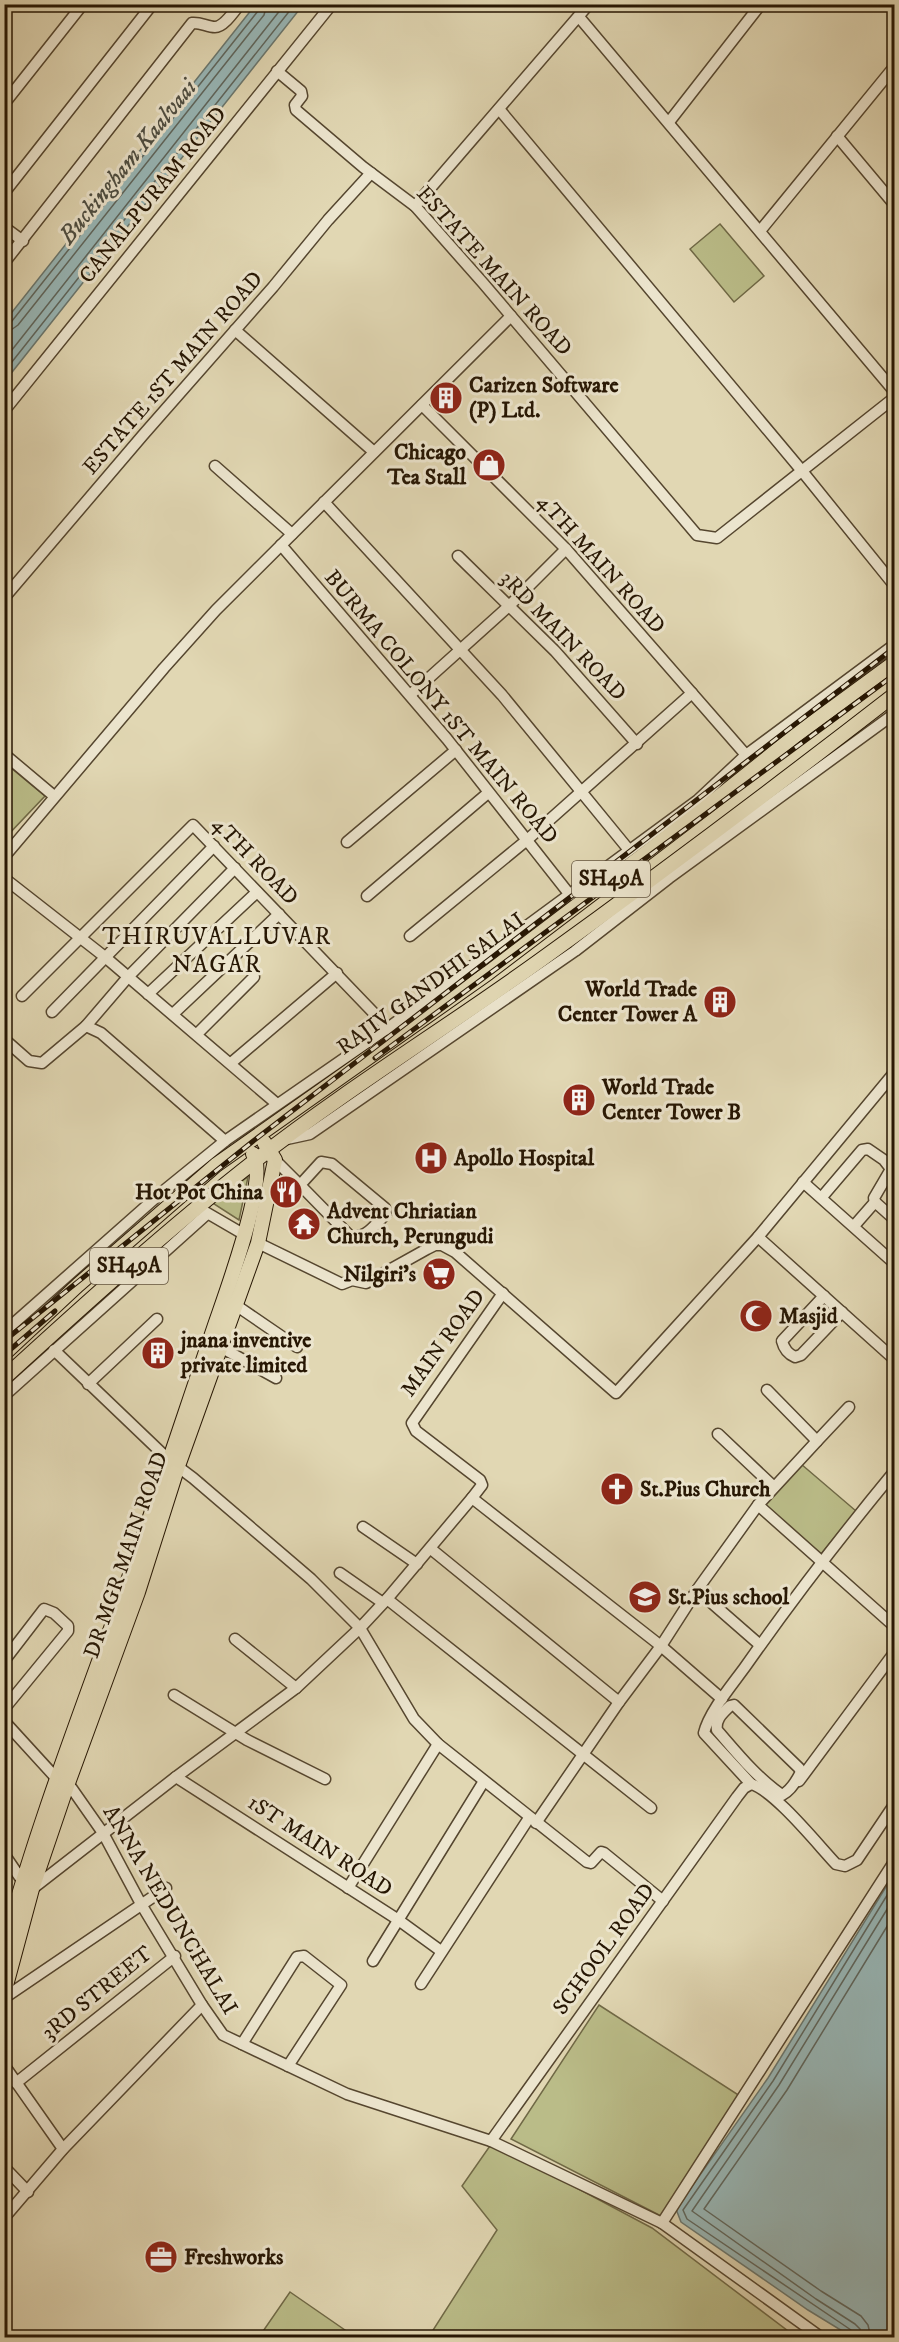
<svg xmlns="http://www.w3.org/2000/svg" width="899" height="2342" viewBox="0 0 899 2342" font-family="'IM FELL DW Pica',serif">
<rect width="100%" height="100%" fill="#e1d7b3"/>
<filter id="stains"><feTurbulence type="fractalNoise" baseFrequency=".00333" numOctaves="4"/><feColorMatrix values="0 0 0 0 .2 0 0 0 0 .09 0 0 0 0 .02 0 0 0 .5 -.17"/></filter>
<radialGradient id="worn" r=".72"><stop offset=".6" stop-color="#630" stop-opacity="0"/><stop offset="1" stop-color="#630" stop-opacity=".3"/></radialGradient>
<g fill="#babc88" stroke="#706946" stroke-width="1.5">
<path d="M720 224 764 276 734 302 690 249Z"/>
<path d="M5 763 45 796 5 838Z"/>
<path d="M248 1177 239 1220 211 1202Z"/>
<path d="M801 1464 856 1511 821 1554 764 1505Z"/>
<path d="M599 2005 740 2096 661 2216 511 2139Z"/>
<path d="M492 2143 652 2228 796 2337 428 2338 497 2230 462 2186Z"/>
<path d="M290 2292 355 2337H259Z"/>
</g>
<g fill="#98b7b7" stroke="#6a776f" stroke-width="1.5">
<path d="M256 4 303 5 5 381V321Z"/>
<path d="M894 1868V2337H852L808 2310 681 2222 676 2209 768 2078 891 1879Z"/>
</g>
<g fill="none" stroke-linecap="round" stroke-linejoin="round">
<g stroke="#5f665d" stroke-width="1.5">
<path d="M4 324 12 321 258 11 260 4"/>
<path d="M4 331 11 330 18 325 264 15 267 4"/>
<path d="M4 360 285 4"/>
<path d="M4 372 295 4"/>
<path d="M854 2338 851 2330 687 2219 683 2210 773 2081 894 1884"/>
<path d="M862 2338 860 2329 855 2324 816 2299 692 2211 779 2085 894 1898"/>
<path d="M871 2338 868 2325 861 2316 821 2291 704 2209 787 2090 894 1915"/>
</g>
<defs>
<g id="minor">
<path d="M579 17 894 391"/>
<path d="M277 71 301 91 302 96 295 105 296 110 363 167 415 206 483 283 697 535 717 538 894 398"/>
<path d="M4 104 83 4"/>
<path d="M499 109 802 471 894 585"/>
<path d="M669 122 761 4"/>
<path d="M837 136 894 204"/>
<path d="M4 193 151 6"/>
<path d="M415 206 589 4"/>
<path d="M4 227 23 241"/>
<path d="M760 231 894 67"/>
<path d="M4 263 192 23C201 22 207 27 215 27 224 27 235 10 240 4"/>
<path d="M235 330 374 452"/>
<path d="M422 405 566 549 746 755"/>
<path d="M4 411 332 4"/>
<path d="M215 466 292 534"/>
<path d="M324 502 502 695 629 850"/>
<path d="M281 545 447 739 570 895"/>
<path d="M458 556 555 651 637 744"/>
<path d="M4 598 143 435 273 287 328 220 371 173"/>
<path d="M410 695 509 606 566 549"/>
<path d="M4 754 54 796"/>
<path d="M347 842 456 750"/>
<path d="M4 857 164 668 216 610 511 316"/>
<path d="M4 878 105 957 277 1104"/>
<path d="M367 896 488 793"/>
<path d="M410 936 527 840 692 693"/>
<path d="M148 994 257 892"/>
<path d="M22 996 193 825 392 1032"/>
<path d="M52 1012 214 846"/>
<path d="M173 1014 279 914"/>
<path d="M86 1026 128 977 235 868"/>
<path d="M197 1034 254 977"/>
<path d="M4 1039 29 1061 42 1063 86 1026 101 1033 225 1141"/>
<path d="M231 1063 337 973"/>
<path d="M287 1139 310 1134 575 951 669 878 894 714"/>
<path d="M275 1160 300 1185 350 1236C365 1241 376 1223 386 1214L385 1208 332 1164 321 1162 300 1185"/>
<path d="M803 1182 894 1263"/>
<path d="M822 1197 862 1150 868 1149 884 1160 891 1169 874 1198 875 1202"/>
<path d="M202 1210 245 1235"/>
<path d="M854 1226 875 1202 894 1219"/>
<path d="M758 1237 894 1359"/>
<path d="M258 1243 342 1284 352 1280 366 1283 427 1249 435 1245H442L455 1252 616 1393 758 1237 894 1073"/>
<path d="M824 1296 782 1341C784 1349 788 1354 795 1357L801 1355 842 1312"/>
<path d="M237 1306 297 1347"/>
<path d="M4 1332 161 1193 225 1141 388 1028 698 800 746 755 894 645"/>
<path d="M222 1348 276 1378"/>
<path d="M54 1350 169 1460 193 1478 311 1579 360 1628 414 1719 438 1744 587 1862 591 1863 601 1852 604 1853 663 1901"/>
<path d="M88 1384 157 1319"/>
<path d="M767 1390 817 1441 849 1407"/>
<path d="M4 1396 207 1214"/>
<path d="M718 1434 774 1487"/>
<path d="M894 1472C842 1535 792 1600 745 1667 732 1685 709 1712 704 1733L751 1784C774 1790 818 1845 836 1864L845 1866 857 1860 894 1805"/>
<path d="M472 1498 661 1646 722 1699"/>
<path d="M758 1505 894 1626"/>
<path d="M363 1527 417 1564"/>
<path d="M431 1549 619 1702"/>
<path d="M340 1573 383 1603"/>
<path d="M697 1590 760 1645"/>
<path d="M387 1599 651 1808"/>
<path d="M235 1639 296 1688"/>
<path d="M4 1661 44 1609 54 1613 68 1626V1631L4 1709"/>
<path d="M174 1695 247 1740 325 1779"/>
<path d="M734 1705 799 1768 801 1772C797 1780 790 1791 782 1795 756 1777 737 1753 717 1730 715 1719 723 1713 730 1706Z"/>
<path d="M4 1721 57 1779 68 1783 103 1833 141 1904 202 2005 223 2035 347 2094 491 2141 662 2223 822 2338"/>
<path d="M176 1777 397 1919 441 1951"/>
<path d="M799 1781 894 1653"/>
<path d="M536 1823 619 1702 661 1646 697 1590 758 1505 817 1441"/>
<path d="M4 1854 23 1882"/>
<path d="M348 1888 438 1744"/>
<path d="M32 1889 176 1777 296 1688 360 1628 387 1599 472 1498 482 1485 480 1480 416 1431 412 1423 503 1293"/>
<path d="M4 1906 18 1895"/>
<path d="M373 1961 484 1781"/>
<path d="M421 1984 529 1818"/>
<path d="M4 1998 166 1888"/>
<path d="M242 2044 297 1957 304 1956 341 1985 288 2066"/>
<path d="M4 2065 63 2149"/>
<path d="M16 2083 175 1956"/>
<path d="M491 2141 737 1797 744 1788 751 1784"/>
<path d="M4 2167 28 2192"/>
<path d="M4 2218 63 2149 202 2005"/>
<path d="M662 2223 894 1862"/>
</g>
<g id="major">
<path d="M4 1354 78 1285 216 1165 488 973 705 808 796 735 894 663"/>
<path d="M4 1378C86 1303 169 1228 256 1160 348 1088 448 1027 542 959 661 873 778 785 894 695"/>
<path d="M4 1947C34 1836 75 1728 114 1620 149 1523 181 1425 214 1328 224 1298 270 1177 253 1154"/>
<path d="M4 1993 32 1889 68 1783 138 1592 178 1466 258 1243 275 1160 264 1142"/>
</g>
</defs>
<use href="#minor" stroke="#55462f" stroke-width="13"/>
<use href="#major" stroke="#261603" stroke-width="16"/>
<use href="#minor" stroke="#ece5ce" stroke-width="10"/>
<use href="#major" stroke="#e1d7b3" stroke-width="14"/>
<defs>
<g id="rail">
<path d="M375 1058 894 675"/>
<path d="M4 1341 252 1142 894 648"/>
<path d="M4 1355 55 1311"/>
</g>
</defs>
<use href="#rail" stroke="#261603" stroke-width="5"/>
<use href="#rail" stroke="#ece5ce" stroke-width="3" stroke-dasharray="9" stroke-linecap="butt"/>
</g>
<defs>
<symbol id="building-disc" viewBox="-11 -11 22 22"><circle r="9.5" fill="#8f2418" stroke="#ece5ce"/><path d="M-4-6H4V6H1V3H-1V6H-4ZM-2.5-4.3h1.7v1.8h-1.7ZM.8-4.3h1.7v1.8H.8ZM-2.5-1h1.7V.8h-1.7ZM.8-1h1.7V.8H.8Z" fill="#fff"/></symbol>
<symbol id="shop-disc" viewBox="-11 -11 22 22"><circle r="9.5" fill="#8f2418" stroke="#ece5ce"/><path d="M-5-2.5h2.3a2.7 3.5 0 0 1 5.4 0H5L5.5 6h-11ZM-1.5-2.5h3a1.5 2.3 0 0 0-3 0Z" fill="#fff"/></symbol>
<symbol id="hospital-disc" viewBox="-11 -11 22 22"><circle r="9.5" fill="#8f2418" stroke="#ece5ce"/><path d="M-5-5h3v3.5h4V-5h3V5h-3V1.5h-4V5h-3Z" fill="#fff"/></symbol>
<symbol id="restaurant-disc" viewBox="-11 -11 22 22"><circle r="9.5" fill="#8f2418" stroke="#ece5ce"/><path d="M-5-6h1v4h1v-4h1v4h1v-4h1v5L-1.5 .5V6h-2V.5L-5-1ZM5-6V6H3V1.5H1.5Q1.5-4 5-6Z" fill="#fff"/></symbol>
<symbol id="temple-disc" viewBox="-11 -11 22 22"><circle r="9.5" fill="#8f2418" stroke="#ece5ce"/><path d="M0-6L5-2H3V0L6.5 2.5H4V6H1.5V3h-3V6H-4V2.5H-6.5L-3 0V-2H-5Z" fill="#fff"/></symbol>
<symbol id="supermarket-disc" viewBox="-11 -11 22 22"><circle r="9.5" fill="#8f2418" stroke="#ece5ce"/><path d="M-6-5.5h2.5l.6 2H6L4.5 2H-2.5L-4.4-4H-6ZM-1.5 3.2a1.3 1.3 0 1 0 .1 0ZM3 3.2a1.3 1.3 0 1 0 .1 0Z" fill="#fff"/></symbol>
<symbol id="mosque-disc" viewBox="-11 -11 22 22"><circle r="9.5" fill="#8f2418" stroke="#ece5ce"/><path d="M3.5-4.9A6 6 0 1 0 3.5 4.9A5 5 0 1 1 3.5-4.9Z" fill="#fff"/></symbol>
<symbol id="church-disc" viewBox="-11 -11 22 22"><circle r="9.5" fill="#8f2418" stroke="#ece5ce"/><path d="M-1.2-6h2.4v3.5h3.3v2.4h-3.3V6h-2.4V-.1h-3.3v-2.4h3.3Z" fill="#fff"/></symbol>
<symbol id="school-disc" viewBox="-11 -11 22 22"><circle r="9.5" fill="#8f2418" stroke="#ece5ce"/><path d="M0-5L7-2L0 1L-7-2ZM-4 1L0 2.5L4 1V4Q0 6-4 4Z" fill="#fff"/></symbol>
<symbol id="office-disc" viewBox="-11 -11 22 22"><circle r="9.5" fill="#8f2418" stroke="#ece5ce"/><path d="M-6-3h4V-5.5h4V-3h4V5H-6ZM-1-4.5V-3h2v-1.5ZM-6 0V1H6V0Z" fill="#fff"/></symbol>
</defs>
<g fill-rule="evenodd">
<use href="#building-disc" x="427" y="379" width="38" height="38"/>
<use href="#shop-disc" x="470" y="446" width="38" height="38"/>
<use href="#building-disc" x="701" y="983" width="38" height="38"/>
<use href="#building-disc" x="560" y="1081" width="38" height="38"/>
<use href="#hospital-disc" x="412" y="1139" width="38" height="38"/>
<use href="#restaurant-disc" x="267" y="1173" width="38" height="38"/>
<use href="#temple-disc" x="285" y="1205" width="38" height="38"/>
<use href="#supermarket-disc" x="420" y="1255" width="38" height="38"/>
<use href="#mosque-disc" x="737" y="1297" width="38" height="38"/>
<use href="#building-disc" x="139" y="1334" width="38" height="38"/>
<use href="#church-disc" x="598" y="1470" width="38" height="38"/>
<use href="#school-disc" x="626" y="1578" width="38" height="38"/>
<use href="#office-disc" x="142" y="2238" width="38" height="38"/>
</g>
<g text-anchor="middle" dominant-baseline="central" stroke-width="6" stroke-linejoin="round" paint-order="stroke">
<g fill="#ece5ce" stroke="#615440" stroke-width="1.5">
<rect x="572" y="861" width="78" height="36" rx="4.5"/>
<rect x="90" y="1248" width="78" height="36" rx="4.5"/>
</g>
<g font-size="21" font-weight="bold" fill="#261603">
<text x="611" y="879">SH49A</text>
<text x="129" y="1266">SH49A</text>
</g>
<g font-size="22" fill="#261603" stroke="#ece5ce">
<text transform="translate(153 195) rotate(-51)">CANALPURAM ROAD</text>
<text transform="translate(494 271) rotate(48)">ESTATE MAIN ROAD</text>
<text transform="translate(173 373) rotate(-49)">ESTATE 1ST MAIN ROAD</text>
<text transform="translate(601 564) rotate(48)">4TH MAIN ROAD</text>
<text transform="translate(563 636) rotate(46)">3RD MAIN ROAD</text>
<text transform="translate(441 707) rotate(50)">BURMA COLONY 1ST MAIN ROAD</text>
<text transform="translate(255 861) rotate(46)">4TH ROAD</text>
<text transform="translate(431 984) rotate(-36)">RAJIV GANDHI SALAI</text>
<text transform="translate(443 1343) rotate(-54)">MAIN ROAD</text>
<text transform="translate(126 1555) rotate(-71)">DR MGR MAIN ROAD</text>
<text transform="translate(320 1846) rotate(33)">1ST MAIN ROAD</text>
<text transform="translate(170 1910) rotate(59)">ANNA NEDUNCHALAI</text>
<text transform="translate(604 1949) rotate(-54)">SCHOOL ROAD</text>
<text transform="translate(97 1993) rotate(-39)">3RD STREET</text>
</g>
<g font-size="22" font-weight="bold" fill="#261603" stroke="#ece5ce" text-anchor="start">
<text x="469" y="385">Carizen Software<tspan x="469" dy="25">(P) Ltd.</tspan></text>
<text x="466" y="452" text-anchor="end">Chicago<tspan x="466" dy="25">Tea Stall</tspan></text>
<text x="697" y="989" text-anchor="end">World Trade<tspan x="697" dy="25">Center Tower A</tspan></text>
<text x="602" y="1087">World Trade<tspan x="602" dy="25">Center Tower B</tspan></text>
<text x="454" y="1158">Apollo Hospital</text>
<text x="263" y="1192" text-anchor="end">Hot Pot China</text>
<text x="327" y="1211">Advent Chriatian<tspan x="327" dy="25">Church, Perungudi</tspan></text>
<text x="416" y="1274" text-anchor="end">Nilgiri's</text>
<text x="779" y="1316">Masjid</text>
<text x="181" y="1340">jnana inventive<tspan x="181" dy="25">private limited</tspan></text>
<text x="640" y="1489">St.Pius Church</text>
<text x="668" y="1597">St.Pius school</text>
<text x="184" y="2257">Freshworks</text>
</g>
<g font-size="24" font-style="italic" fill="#4e4e42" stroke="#ece5ce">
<text transform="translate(128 162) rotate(-51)">Buckingham Kaalvaai</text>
</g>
<g font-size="24" letter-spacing="1.5" fill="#261603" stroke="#ece5ce">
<text x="217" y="937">THIRUVALLUVAR<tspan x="217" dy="28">NAGAR</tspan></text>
</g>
</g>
<rect width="899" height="2342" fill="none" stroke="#e1d7b3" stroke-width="24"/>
<rect x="6" y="6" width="887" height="2330" fill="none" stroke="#261603" stroke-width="3"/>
<rect x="12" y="12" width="875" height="2318" fill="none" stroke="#261603" stroke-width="1.5"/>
<rect width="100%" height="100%" filter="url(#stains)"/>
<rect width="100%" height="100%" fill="url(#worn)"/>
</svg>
